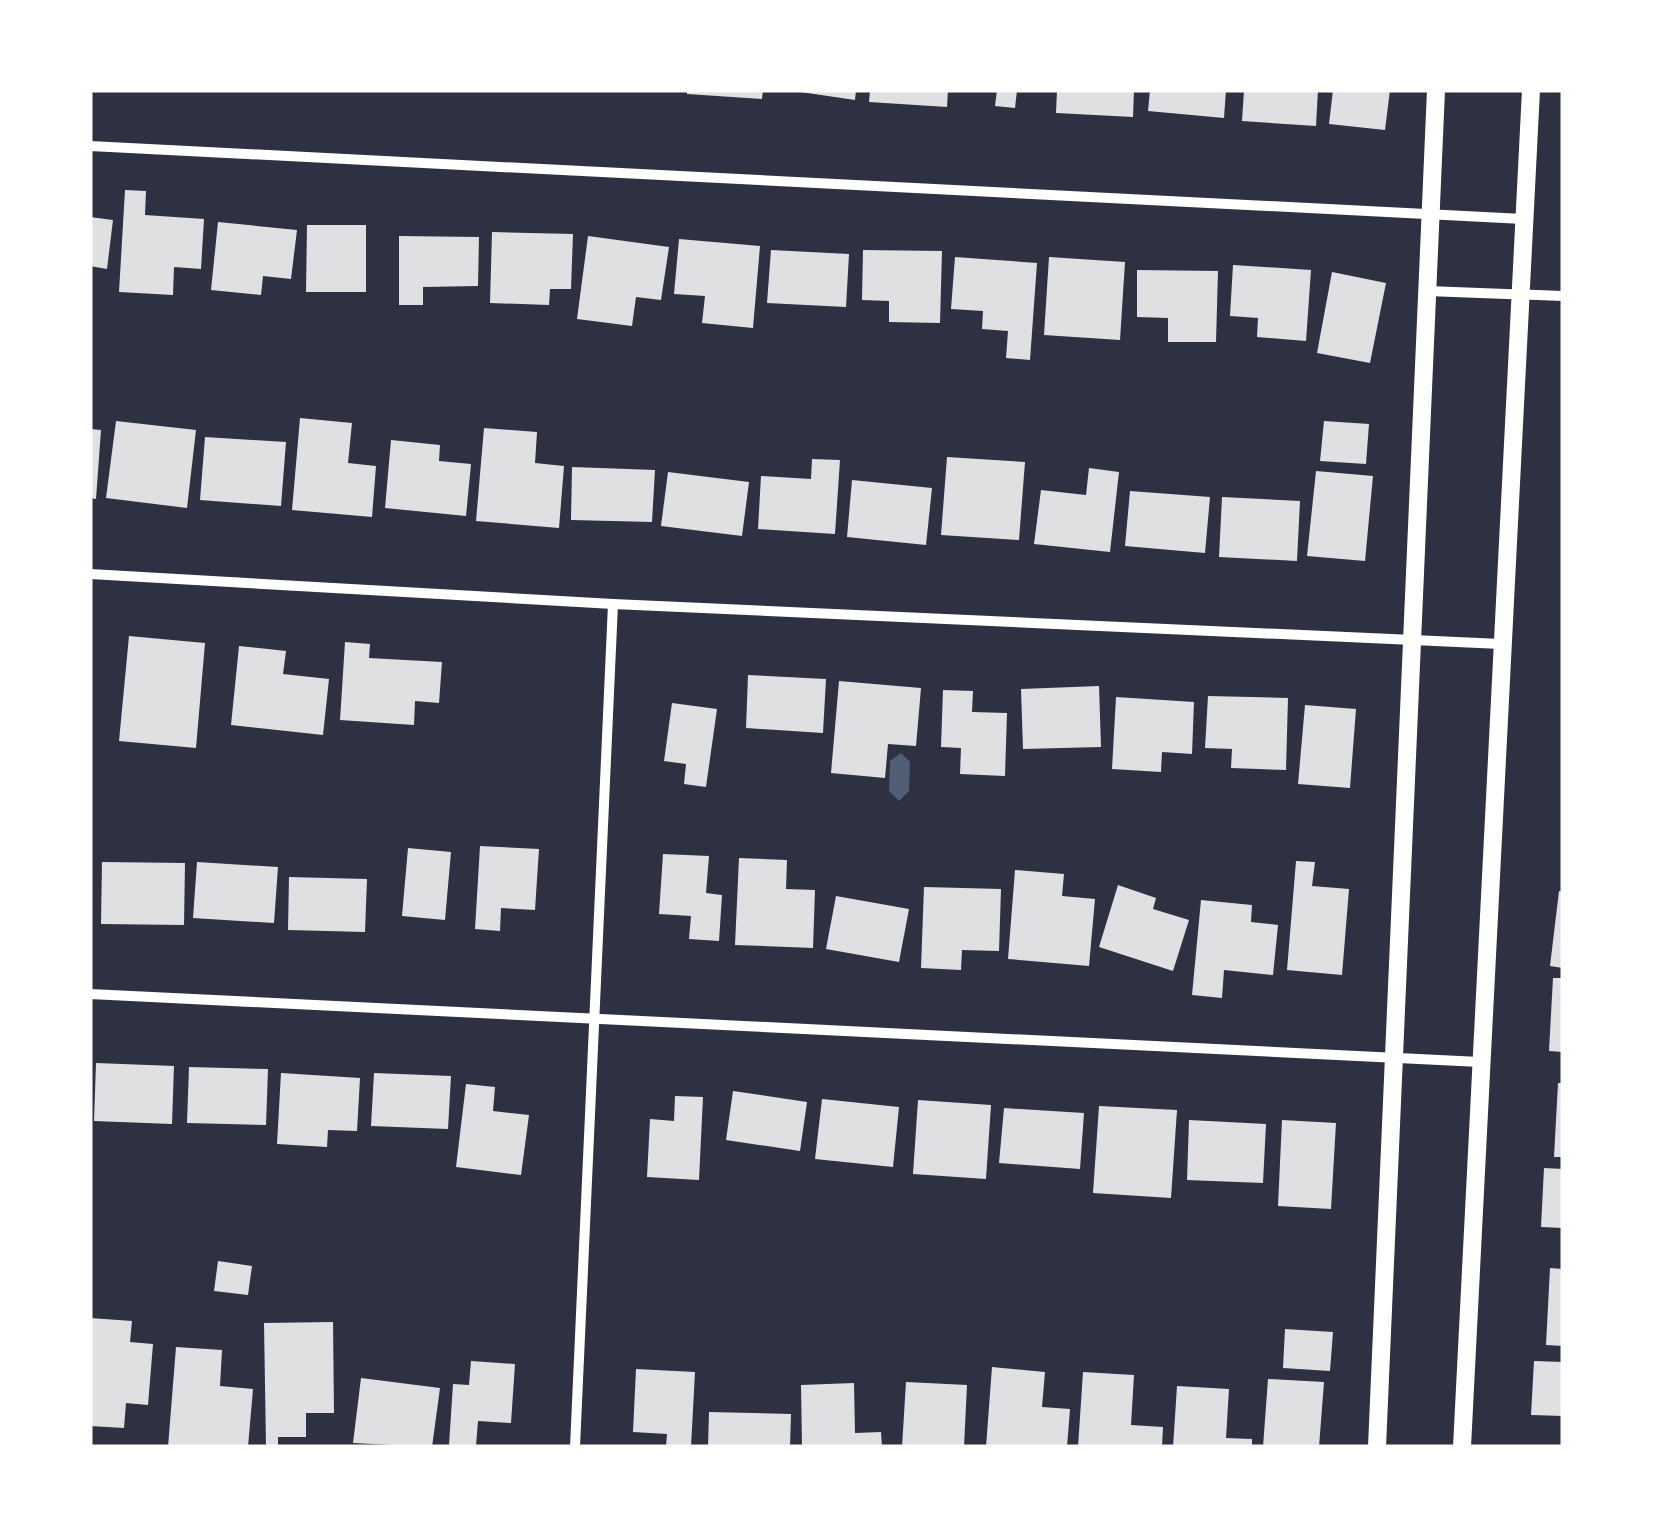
<svg xmlns="http://www.w3.org/2000/svg" width="1653" height="1537" viewBox="0 0 1653 1537" font-family="Lato,sans-serif">
<rect width="100%" height="100%" fill="#2d3142"/>
<path fill="#4f5d75" d="M901 753 910 762 909 791 899 801 889 791 890 761Z"/>
<g fill="#e0e0e3">
<path d="M687 90H763L762 99 687 94Z"/>
<path d="M787 90H856L855 100Z"/>
<path d="M870 90H948L947 107 869 102Z"/>
<path d="M997 90H1017L1015 108 995 106Z"/>
<path d="M1057 90H1134L1133 117 1056 113Z"/>
<path d="M1150 90H1226L1224 118 1148 111Z"/>
<path d="M1244 90H1318L1316 126 1242 121Z"/>
<path d="M1333 90H1390L1385 130 1329 124Z"/>
<path d="M125 190 146 191 145 215 204 219 201 269 174 267 173 295 119 292Z"/>
<path d="M90 217 113 220 107 269 90 266Z"/>
<path d="M218 222 297 230 291 279 263 276 261 295 211 290Z"/>
<path d="M307 225H366V292H306Z"/>
<path d="M492 232 573 234 571 289H550L549 305 490 303Z"/>
<path d="M399 236 479 237 478 286 423 287V305H399Z"/>
<path d="M588 236 669 247 661 300 636 297 632 326 577 319Z"/>
<path d="M679 239 760 246 753 328 702 323 705 296 674 294Z"/>
<path d="M771 250 849 254 846 307 767 303Z"/>
<path d="M863 250 942 251 940 323 889 322V301L862 300Z"/>
<path d="M955 257 1037 263 1030 360 1006 358 1008 331 982 329 983 311 951 309Z"/>
<path d="M1049 257 1125 262 1120 340 1044 335Z"/>
<path d="M1233 265 1311 270 1306 341 1257 337 1258 318 1230 316Z"/>
<path d="M1137 270 1218 271 1216 342H1168V318L1137 317Z"/>
<path d="M1332 272 1386 283 1370 363 1317 353Z"/>
<path d="M300 418 352 423 348 463 376 466 372 517 292 510Z"/>
<path d="M116 421 196 430 187 508 106 498Z"/>
<path d="M1324 421 1369 424 1366 464 1320 461Z"/>
<path d="M484 428 537 432 535 463 564 466 559 528 476 521Z"/>
<path d="M90 429 101 430 96 499 90 498Z"/>
<path d="M205 437 286 442 281 506 200 500Z"/>
<path d="M391 440 440 445 439 461 471 464 466 516 385 508Z"/>
<path d="M947 457 1025 462 1019 540 941 535Z"/>
<path d="M812 459 840 460 835 534 758 529 761 476 811 479Z"/>
<path d="M572 467 655 470 652 522 571 520Z"/>
<path d="M1089 468 1119 472 1110 552 1034 544 1041 490 1086 495Z"/>
<path d="M1316 471 1373 476 1365 561 1307 556Z"/>
<path d="M668 472 749 482 742 536 661 526Z"/>
<path d="M852 480 932 488 926 545 847 537Z"/>
<path d="M1130 491 1210 497 1205 553 1125 546Z"/>
<path d="M1222 497 1300 501 1297 561 1219 557Z"/>
<path d="M129 636 205 643 196 748 119 741Z"/>
<path d="M345 642 370 644 369 658 442 662 439 703 415 701 414 725 340 720Z"/>
<path d="M239 646 286 651 283 674 329 679 323 735 231 725Z"/>
<path d="M748 675 826 679 823 733 746 728Z"/>
<path d="M839 681 921 688 916 746 888 744 885 778 831 773Z"/>
<path d="M1099 686 1101 747 1023 749 1021 689Z"/>
<path d="M943 690 973 691 972 712 1007 713 1005 776 960 774 961 748 941 747Z"/>
<path d="M1208 696 1288 698 1286 770 1231 768 1232 749 1205 748Z"/>
<path d="M1116 697 1194 702 1192 754 1162 752 1161 772 1112 769Z"/>
<path d="M672 703 717 709 706 787 684 784 686 764 664 761Z"/>
<path d="M1305 705 1356 709 1350 788 1298 784Z"/>
<path d="M480 846 539 849 535 910 501 908 500 931 475 929Z"/>
<path d="M408 848 451 852 445 920 402 916Z"/>
<path d="M663 854 709 856 706 893 722 895 719 941 689 939 691 916 659 914Z"/>
<path d="M739 858 787 860 786 889 815 890 813 948 735 945Z"/>
<path d="M1296 861 1315 862 1312 886 1349 889 1342 975 1287 970Z"/>
<path d="M102 862 185 863 184 925 101 924Z"/>
<path d="M197 862 278 867 274 923 193 918Z"/>
<path d="M1015 870 1064 874 1062 896 1095 899 1089 966 1008 959Z"/>
<path d="M289 877 367 879 365 932 288 930Z"/>
<path d="M1118 885 1156 898 1153 909 1189 920 1173 971 1099 947Z"/>
<path d="M924 887 1001 889 999 951 962 950 961 970 921 968Z"/>
<path d="M1559 891 1563 892V968L1550 966Z"/>
<path d="M836 896 909 909 899 962 826 949Z"/>
<path d="M1201 900 1252 905 1251 922 1278 925 1273 975 1224 970 1222 998 1192 995Z"/>
<path d="M1553 978H1563V1052L1549 1051Z"/>
<path d="M96 1063 174 1066 172 1124 94 1121Z"/>
<path d="M189 1067 268 1069 266 1125 187 1123Z"/>
<path d="M281 1073 360 1078 357 1131 328 1130 327 1147 277 1144Z"/>
<path d="M374 1073 451 1076 448 1129 371 1126Z"/>
<path d="M1558 1083H1563V1157H1554Z"/>
<path d="M466 1084 495 1087 493 1111 529 1115 521 1175 456 1167Z"/>
<path d="M733 1091 807 1102 800 1151 726 1140Z"/>
<path d="M675 1096 703 1097 699 1180 647 1177 650 1119 674 1121Z"/>
<path d="M822 1099 899 1107 893 1167 815 1159Z"/>
<path d="M918 1100 991 1105 986 1179 913 1174Z"/>
<path d="M1099 1106 1177 1110 1171 1198 1093 1193Z"/>
<path d="M1004 1108 1084 1113 1080 1169 999 1163Z"/>
<path d="M1189 1120 1266 1124 1263 1183 1187 1180Z"/>
<path d="M1282 1120 1336 1123 1331 1209 1278 1206Z"/>
<path d="M1544 1168 1563 1169V1228L1541 1227Z"/>
<path d="M218 1261 252 1266 248 1295 214 1291Z"/>
<path d="M1550 1268 1563 1269V1346L1546 1345Z"/>
<path d="M90 1318 132 1321 130 1342 153 1344 148 1405 126 1403 124 1428 90 1426Z"/>
<path d="M333 1322 334 1413H306V1437H278V1447H266L264 1323Z"/>
<path d="M1285 1329 1333 1332 1330 1371 1283 1368Z"/>
<path d="M176 1347 222 1350 220 1386 253 1389 248 1447H168Z"/>
<path d="M471 1361 515 1364 511 1423 478 1421 476 1446 449 1445 453 1384 469 1385Z"/>
<path d="M1534 1361 1563 1362V1416L1531 1415Z"/>
<path d="M992 1367 1045 1372 1042 1407 1070 1409 1067 1447H986Z"/>
<path d="M636 1369 695 1372 691 1447H666L667 1434 633 1432Z"/>
<path d="M1083 1372 1134 1375 1131 1425 1163 1427 1162 1447H1078Z"/>
<path d="M361 1378 440 1388 432 1447 353 1443Z"/>
<path d="M1268 1379 1324 1382 1319 1447H1263Z"/>
<path d="M906 1382 967 1385 964 1447H902Z"/>
<path d="M854 1383 855 1433 881 1432 882 1447H802L801 1385Z"/>
<path d="M1177 1386 1229 1389 1226 1438 1252 1439V1447H1173Z"/>
<path d="M709 1412 791 1414 790 1447H708Z"/>
</g>
<g fill="none" stroke-linecap="round" stroke-linejoin="round">
<g stroke="#fff" stroke-width="10">
<path d="M90 146 1523 219"/>
<path d="M1427 291 1563 296"/>
<path d="M90 574 613 604 1501 644"/>
<path d="M90 994 1480 1062"/>
<path d="M575 1447 613 604"/>
</g>
<g stroke="#fff" stroke-width="18">
<path d="M1377 1447 1436 90"/>
<path d="M1462 1447 1531 90"/>
</g>
</g>
<rect width="1653" height="1537" fill="none" stroke="#ffffff" stroke-width="185"/>
</svg>
